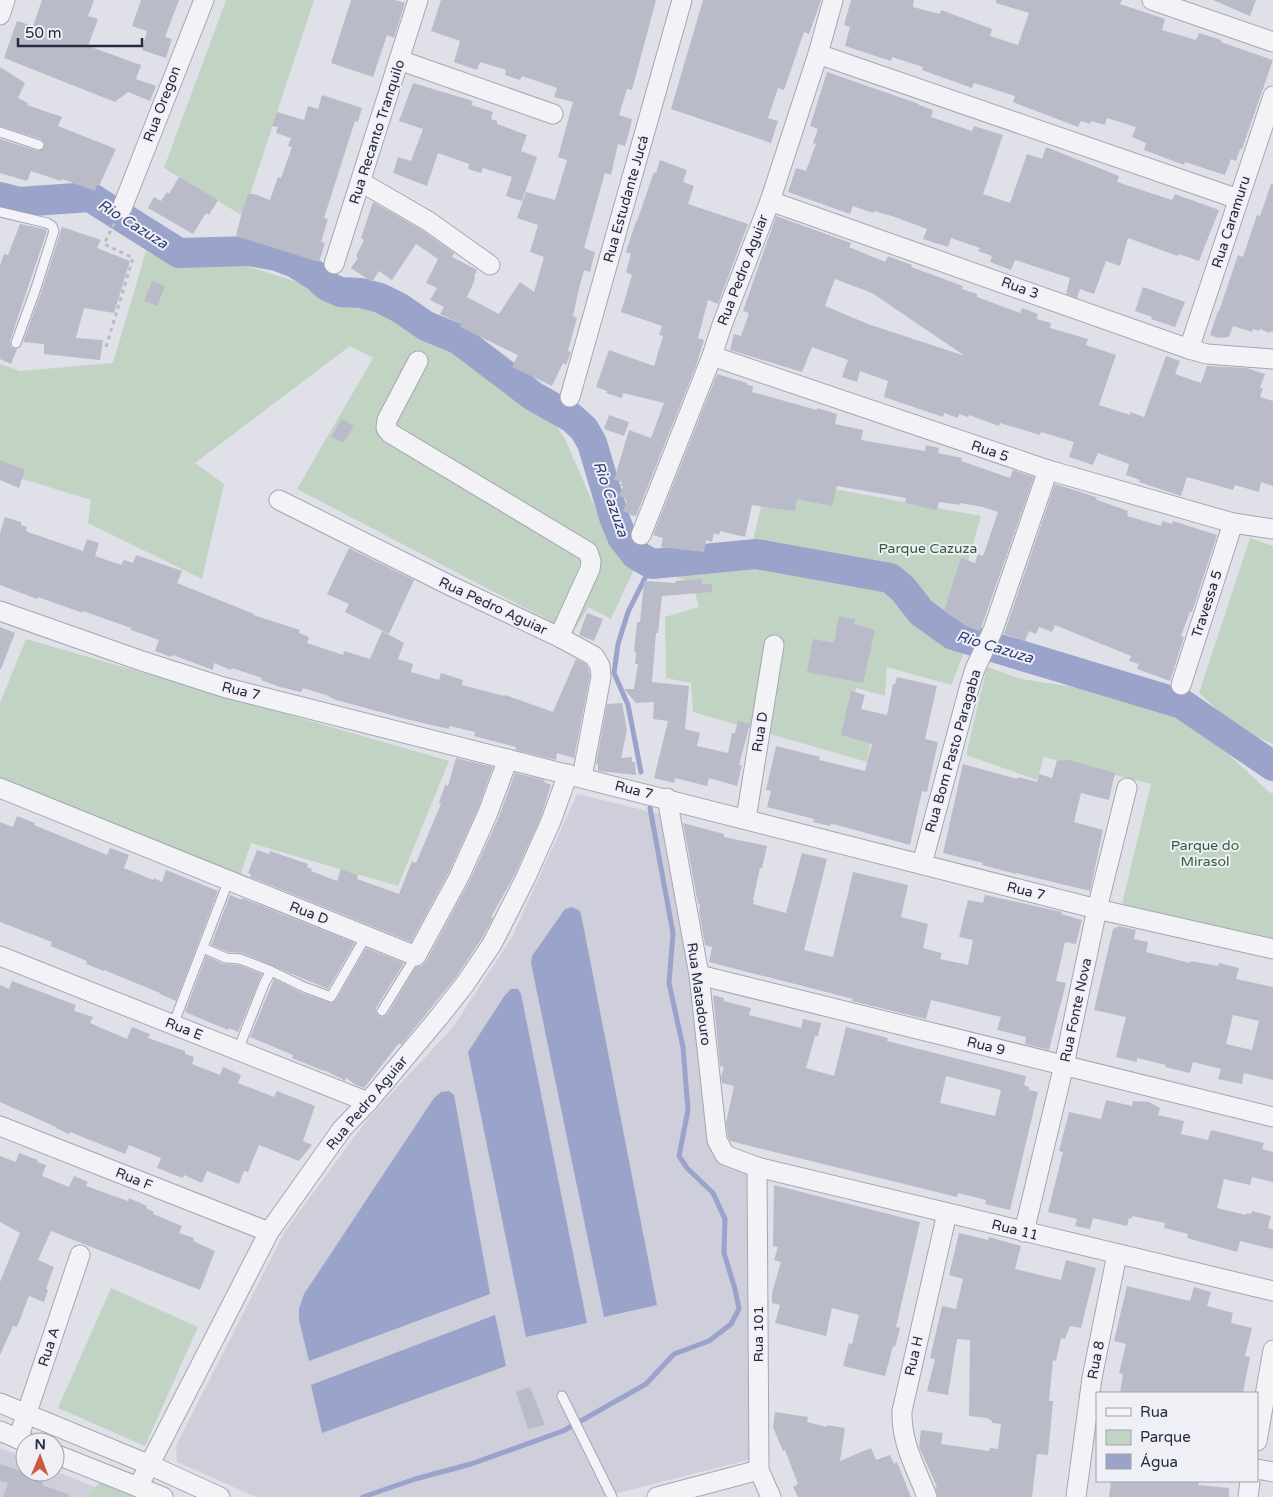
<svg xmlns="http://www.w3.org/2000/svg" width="1273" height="1497" viewBox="0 0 1273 1497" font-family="'Varela Round',sans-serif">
<rect width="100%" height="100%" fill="#e0e0e9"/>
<g fill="#cecfdb">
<path d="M577 794 660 814 695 980 719 1158 751 1177 749 1412 752 1459 602 1497H256L177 1462 176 1446 285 1231 367 1120 453 1027 511 939Z"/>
<path d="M0 1448 25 1458V1472H55V1471L95 1487 85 1497H0Z"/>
</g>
<g fill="#c1d3c2">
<path d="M226 0H314L243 216 164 168Z"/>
<path d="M146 251 174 263 220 262 250 267 355 300 472 360 548 414 565 439 602 524 636 565 611 619 588 607 573 633 297 489 373 358 350 346 195 463 224 484 202 579 88 523 91 500 0 472V364L20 371 113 363Z"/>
<path d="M768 477 981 516 953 615 891 575 751 549Z"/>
<path d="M1250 538 1273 546V744L1236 727 1199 693Z"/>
<path d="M773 565 872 582 936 615 967 645 951 685 887 667 885 696 856 688 847 734 871 740 867 762 693 712 691 683 666 678 665 617 699 607 692 582 663 573Z"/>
<path d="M26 639 449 761 398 886 251 843 240 876 0 778V703Z"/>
<path d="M987 667 1021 679 1093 690 1177 717 1214 741 1269 792 1273 794V940L1122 904 1151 784 1044 757 1037 780 966 755Z"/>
<path d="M111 1288 198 1327 145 1446 58 1408Z"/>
<path d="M102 1481 137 1497H85Z"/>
</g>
<g fill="#9aa3c9">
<path d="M572 907 580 911 583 924 657 1305 604 1317 531 963 532 956 565 909Z"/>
<path d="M511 989H518L521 994 587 1323 526 1337 468 1052 505 995Z"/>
<path d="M449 1091 454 1095 490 1294 309 1361 299 1320V1309L304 1294 434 1098 441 1092Z"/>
<path d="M495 1315 506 1366 322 1433 311 1385Z"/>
</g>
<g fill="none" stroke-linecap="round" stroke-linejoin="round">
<g stroke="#9aa3c9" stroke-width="5">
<path d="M641 772 628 705 614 673 618 644 628 612 652 564"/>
<path d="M363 1497 415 1479 471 1464 563 1431 646 1384 674 1354 709 1341 731 1324 739 1309 735 1289 724 1253 725 1219 713 1193 687 1168 679 1156 688 1110 683 1047 669 983 673 933 650 808"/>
</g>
<path stroke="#9aa3c9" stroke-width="30" d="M0 197 19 202 90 197 179 253 249 251 277 256 295 263 316 276 327 286 340 292 361 293 380 298 400 308 426 326 458 339 533 396 572 418 584 429 592 443 614 517 622 537 635 554 652 564 756 554 890 578 903 589 921 612 953 635 1182 704 1273 766"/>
</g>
<g fill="#babbc9" fill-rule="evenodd">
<path d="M42 0H94L88 16 98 19 88 46 141 65 136 79 156 86 150 101 128 92 115 102 4 58 17 21 33 26Z"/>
<path d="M141 0H179L165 37 172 39 166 58 142 50 147 31 132 26Z"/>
<path d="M351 0H395L405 3 394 38 387 35 373 77 331 63Z"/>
<path d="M441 0H656L632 90 627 89 619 115 632 119 630 129 625 146 618 144 611 175 605 173 584 248 595 252 590 272 584 270 578 293 573 316 577 318 568 351 571 352 566 365 563 363 552 386 512 367 518 355 460 327 461 324 440 314 444 307 430 300 437 288 426 283 438 259 416 244 392 280 379 271 372 282 351 268 358 258 356 256 364 240 361 238 373 202 422 230 454 253 452 257 477 270 474 276 475 277 474 282 467 297 499 314 520 282 534 292 544 257 530 252 538 225 517 218 526 192 555 200 567 160 558 157 573 102 554 97 557 88 522 76 520 80 505 75 506 70 480 62 477 70 454 62 460 41 431 31Z"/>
<path d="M703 0H821L809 34 804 32 784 90 778 88 768 118 778 121 771 143 671 109Z"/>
<path d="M851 0H914L913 7 940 14 941 10 992 29 990 36 1018 45 1029 13 996 3V0H1122L1120 4 1165 19 1162 30 1196 40 1199 33 1221 40V42L1273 60 1242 149H1240L1236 161 1231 159 1225 175 1185 162 1184 165 1144 150 1146 143 1132 137 1136 127 1107 118 1105 125 1091 121 1090 124 1081 121 1078 127 1013 102 1015 96 974 83 972 88 922 70 923 67 892 57 891 61 845 46 850 27 844 25Z"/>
<path d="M1213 0H1256L1250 16Z"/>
<path d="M0 67 25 83 18 98 28 103 27 105 62 117 58 126 116 149 99 186 97 185 95 191 62 179 61 181 31 171 27 181 0 173V139L38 151 43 149 45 144 41 139 0 126Z"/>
<path d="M827 72 919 104V105L933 110 931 117 972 131 974 126 1003 135 983 194 1010 203 1027 154 1042 159 1046 147 1119 176 1117 182 1172 200 1175 194 1219 210 1199 261 1179 254 1178 256 1128 238 1120 266 1106 261 1094 294 1080 289 1077 298 1066 294 1070 278 1015 260 1011 270 990 262 992 256 978 251 980 248 951 238 948 247 923 239 927 229 895 217 874 211 873 213 853 206 850 214 788 192 796 168 806 171 816 144 813 143 818 129 810 126Z"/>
<path d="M413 83 473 101 471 105 493 112 491 119 497 121V124L527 135 521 151 537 157 522 201 506 196 512 177 483 168 481 173 468 169 469 164 438 153 427 186 393 173 398 157 411 161 423 129 399 121Z"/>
<path d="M322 95 362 108 358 122 355 121 324 218 328 219 321 242 325 243 319 262 236 236 241 216 248 194H254L270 200 278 177 281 178 292 147 288 146 291 138 276 133 278 127 272 126 277 112 304 120 308 106 318 109Z"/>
<path d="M660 160 687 170 683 182 694 186 688 204 748 224 718 304 708 300 698 338 704 340 696 366 636 516 630 515V514L623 511 627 501 625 500V498L619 496 623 486H620L622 482 614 480 629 430 651 438 664 403 623 393 622 398 606 393 607 391 596 387 609 350 654 366 663 336 659 335 662 326 621 312 632 275 626 272 631 254 626 252 636 221H637L654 172 656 173Z"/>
<path d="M179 177 218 200 209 215 206 213 193 234 148 208 154 197 161 201 167 192 169 194Z"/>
<path d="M1271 184H1273V332L1271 331 1270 333 1260 329 1259 331 1253 329 1252 332 1233 326 1229 337 1218 338 1210 335 1218 311H1219L1238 255 1243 257 1257 215 1260 216Z"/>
<path d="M776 216 851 243 849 247 885 262 888 256 901 261 912 265 911 267 963 286 962 289 977 294V297L1020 313 1022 308 1038 314 1037 319 1051 323 1050 328 1088 339 1086 345 1116 355 1099 405 1130 415V412L1144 417 1166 356 1180 361 1175 374 1201 383 1207 366 1247 368 1265 374 1260 388H1263L1260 397 1273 401V486L1261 482 1259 492 1235 485 1233 490 1187 477 1181 496 1139 482 1140 480 1126 475 1129 464 1098 453 1093 465 1069 457 1074 442 1041 432 1040 435 1000 423 999 426 969 415 968 417 959 414 958 418 944 413 943 417 884 397 888 381 860 371 857 382 842 377 848 360 812 347 802 372 730 350 734 334 741 336 749 313 743 311ZM835 279 872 293 965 356 868 324 825 306Z"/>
<path d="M20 224 45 229 47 231 10 341 11 347 17 349 11 364 0 359V265L4 254 8 255Z"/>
<path d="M62 227 101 240 97 248 130 261 114 313 84 308 76 338 103 340 100 360 44 354V344L23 342 42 290Z"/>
<path d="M152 281 165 286 157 306 144 301Z"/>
<path d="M1143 287 1185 302 1175 327 1151 319 1152 317 1135 311Z"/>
<path d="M717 374 747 383V385L753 386 752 392 817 410V408L837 414 835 424 863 430 861 440 925 451 926 445 939 448 938 453 962 458 961 461 1010 478 1013 470 1034 477 980 631 968 627 944 611 961 558 975 563 978 554 983 556 998 512 983 507 960 503V505L939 502 937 510 905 503 906 498 837 486 832 506 797 499 795 511 752 505 745 537 720 531 719 535 714 533 712 542 706 540 704 552 661 547 663 538 653 535Z"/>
<path d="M609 415 629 422 624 436 604 429Z"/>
<path d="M342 419 354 426 343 443 331 437Z"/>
<path d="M0 460 25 470 19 488 0 480Z"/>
<path d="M1055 484 1096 497 1097 500 1128 511 1127 516 1161 526 1162 521 1172 524 1173 521 1217 535 1192 612H1190L1181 636 1184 637 1170 681 1137 669 1139 664 1129 661 1131 656 1055 625 1052 632 1039 627 1036 634 1029 631 1025 641 1004 634Z"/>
<path d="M5 517 21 522V525L27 527 26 530 28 532 83 551 87 539 99 543 95 556 121 565 124 560 133 563 136 555 182 571 177 583 254 614 253 615 300 630 299 633 309 637 307 643 343 655 344 651 370 659 382 631 404 643 398 659 413 664 411 672 439 680 441 673 463 680 462 685 504 696 505 695 553 712 576 659 586 664 589 670 590 676 574 758 557 753 556 760 515 750 516 747 474 736 475 732 450 726 449 729 410 720 336 700 329 697V696L303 688 301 692 280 687 261 680 262 678 232 668 231 670 214 663 213 670 173 655 171 657 155 651 159 640 131 630V628L83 611V613L38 597 37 599 0 585V533Z"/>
<path d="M349 548 414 580 389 634 345 612 349 604 327 594Z"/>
<path d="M702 579V584H712V592L662 596 658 633H656L652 682 689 686 685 729 700 733 697 746 728 753 732 733H735L738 721 750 724 739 765H742L737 786 709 778 707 786 675 778 674 783 654 778 668 721 653 719 654 702 636 703 624 689H634L638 664H635L636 652H634L637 622H640L644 581 676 583 675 581Z"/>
<path d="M587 613 603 619 594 641 579 635Z"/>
<path d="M839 616 855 619 854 624 875 630 863 683 807 672 813 639 834 643Z"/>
<path d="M0 627 15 633 1 669H0Z"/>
<path d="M897 677 937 686 925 739 938 742 927 792 922 791 910 845 837 825 831 824 830 826 813 822 814 819 767 807 771 791 766 790 776 746 820 757 819 760 865 771 872 744 841 735 851 691 865 695 861 709 887 715 893 684H895Z"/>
<path d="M622 703 627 730 621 758 632 757V762H635L636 775 598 771V764H596L607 704Z"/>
<path d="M456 758 493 767 477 811 449 872 411 942 250 877 251 874 248 873 257 850 269 854 270 851 308 864 307 867 312 869 311 871 337 881 341 869 358 875 357 879 399 894 412 861 416 863 441 804 439 803 445 785 448 786Z"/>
<path d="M1065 759 1115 773 1109 800 1081 793 1074 822 1103 830 1090 891 1016 873V874L982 865 983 863 943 853 963 764 1017 779 1018 777 1037 782 1039 774 1052 778 1057 760 1064 761Z"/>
<path d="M515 773 545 780 544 782 551 785 541 817 515 874 491 917 493 918 482 938 456 977 401 1045 399 1043 364 1088 356 1085 346 1078 345 1081 342 1079 324 1070V1071L292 1058 293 1055 250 1037 274 979 302 993 332 1003 336 1000 366 948 404 963 376 1008V1011L378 1016 382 1017 387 1015 416 967 422 966 426 961 469 882 498 819Z"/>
<path d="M17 816 35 823 34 825 107 855 110 848 129 855 124 868 153 880 154 878 162 882 166 870 218 891 176 1001 160 994V993L104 970V971L86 964 87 961 51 946 52 942 0 922V822L13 827Z"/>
<path d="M683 823 724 834V837L767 846 762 868H760L753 900H754L753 904 786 913 802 853 827 859 804 950 833 957 853 872 908 885 901 917 928 924 923 948 942 953 940 959 968 965 973 940 959 937 968 900 983 903 985 895 1062 912 1061 914 1082 920 1076 944 1065 942 1056 981 1066 983 1049 1050 1025 1044 1026 1037 997 1030 1001 1017 931 1000 926 1019 852 1001 853 999 709 962 712 947 705 945 699 911 700 905 698 904Z"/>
<path d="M230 895 242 900V898L355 943 328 989 242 953 228 952 211 945Z"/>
<path d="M1119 926 1136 930 1134 939 1148 942 1146 952 1190 963 1191 961 1218 966 1219 963 1239 968 1236 979 1273 987V1080L1244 1073 1242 1084 1218 1079 1221 1069 1193 1062 1190 1073 1165 1067 1166 1065 1137 1058V1062L1116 1057 1126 1017 1094 1010 1113 929ZM1233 1015 1259 1021 1252 1050 1226 1044Z"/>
<path d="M206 956 224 964 239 965 262 974 238 1032 229 1028 228 1030 185 1012Z"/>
<path d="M12 981 76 1005 74 1011 93 1017 90 1023 127 1039 132 1027 150 1034 148 1038 185 1051V1054L194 1057 192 1064 220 1075 223 1067 241 1075 238 1083 274 1097 277 1091 315 1106 303 1141 312 1145 299 1161 259 1145 248 1172 244 1171 239 1184 207 1171 202 1183 184 1175 183 1178 157 1168 161 1158 129 1145 125 1154 70 1132 69 1134 56 1128V1127L0 1102V985L9 989Z"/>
<path d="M713 995 724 998V1001L751 1008 749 1015 801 1028 803 1019 821 1023 818 1036H815L806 1068 834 1076 846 1027 888 1038 887 1041 1026 1076 1024 1085 1029 1087V1090L1038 1092 1010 1210 985 1204 986 1200 958 1193 957 1197 730 1141 728 1137 726 1123 734 1086 722 1083 721 1077 724 1067 720 1066ZM946 1076 1001 1090 995 1116 940 1103Z"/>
<path d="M1106 1100 1132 1106 1133 1101 1149 1102 1160 1108 1158 1115 1184 1121 1181 1134 1208 1140 1211 1130 1264 1143 1262 1149 1273 1152V1182L1252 1177 1250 1185 1224 1179 1217 1208 1246 1215 1247 1213 1251 1214 1252 1211 1271 1216 1268 1228 1273 1230V1249L1240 1241 1237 1252 1187 1238 1188 1234 1164 1228 1165 1223 1132 1216V1219L1129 1218 1127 1226 1093 1218 1090 1229 1075 1226 1077 1219 1048 1212 1063 1152 1059 1151 1069 1112 1101 1119Z"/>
<path d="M19 1153 38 1160 37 1162 46 1165 42 1176 69 1187 74 1176 88 1182 86 1186 128 1201 129 1198 147 1206 146 1208 154 1212 153 1214 182 1226 179 1233 194 1238 193 1241 215 1251 200 1290 51 1231 38 1260 54 1267 46 1289 48 1290 44 1302 29 1296 17 1327 13 1326 0 1355V1282L20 1233 0 1222V1156L16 1162Z"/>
<path d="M774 1185 920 1222 896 1327 900 1328 895 1347 893 1346 885 1376 843 1366 849 1343 852 1344 859 1315 832 1308 826 1336 775 1323 780 1305 772 1303V1293L781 1262 774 1260 778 1247 773 1246Z"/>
<path d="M959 1233 988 1240 989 1237 1021 1246 1015 1269 1061 1280 1066 1260 1096 1268 1081 1328 1070 1326 1065 1339 1061 1338 1056 1361 1053 1360 1049 1401H1053L1048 1455 1037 1454 1032 1497H938L935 1487H937L919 1447 921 1430 943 1433 941 1444 989 1451 990 1448 998 1449 1001 1424 992 1423V1421L987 1418 969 1416 970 1340 957 1339 948 1395 927 1391 935 1359 930 1358 942 1306 956 1309 963 1279 949 1275Z"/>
<path d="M1127 1286 1190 1301 1194 1287 1211 1292 1207 1306 1233 1313 1231 1323 1252 1328 1245 1356 1250 1357 1243 1393H1120L1123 1374 1119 1373 1126 1344 1114 1341Z"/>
<path d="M530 1387 545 1425 528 1429 516 1392Z"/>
<path d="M775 1412 808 1417 807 1422 827 1427V1425L845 1428 840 1461 871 1448 876 1460 890 1455 894 1464 897 1462 911 1497H798L793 1487 798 1484 785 1450 783 1451 773 1427Z"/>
<path d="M0 1464 44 1479 42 1485 70 1495 69 1497H3L8 1483 0 1481Z"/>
<path d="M1111 1481H1199L1198 1485 1229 1488V1497H1109Z"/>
</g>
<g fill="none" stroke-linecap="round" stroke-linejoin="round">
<defs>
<g id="service">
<path d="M0 132 39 145"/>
<path d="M0 212 47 223 52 226 54 231 36 288 16 343"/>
<path d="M203 948 226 958 240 959 271 971 304 987 331 997 366 936"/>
<path d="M382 1011 416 956"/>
<path d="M173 1025 228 882"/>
<path d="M238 1050 264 984 271 971"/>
<path d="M562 1396 612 1497"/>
</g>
<g id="minor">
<path d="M1152 0 1273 42"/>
<path d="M0 15 5 0"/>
<path d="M818 54 1238 199"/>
<path d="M399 60 553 114"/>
<path d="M361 182 428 221 490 265"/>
<path d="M770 201 1189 349 1207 354 1273 359"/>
<path d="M122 208 204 0"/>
<path d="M334 264 418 0"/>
<path d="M1189 349 1273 96"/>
<path d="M712 356 1048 470 1233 523 1273 529"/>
<path d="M418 361 387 420 386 428 390 433 588 552 591 561 590 569 559 637"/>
<path d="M570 397 682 0"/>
<path d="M279 500 449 585 559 637 594 656 600 666 601 677 582 777"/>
<path d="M641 535 712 356 722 325 770 201 818 54 833 0"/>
<path d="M0 611 139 660 223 687 1097 909 1273 949"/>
<path d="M1181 685 1233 523"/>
<path d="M0 788 416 956 459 877 487 815 508 759"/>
<path d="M667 798 699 975 717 1140 725 1155 757 1167 1273 1291"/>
<path d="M746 819 774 645"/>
<path d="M922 864 970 685 975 669 993 630 1048 470"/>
<path d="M0 956 368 1102"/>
<path d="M699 975 1273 1117"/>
<path d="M0 1126 269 1232"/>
<path d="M757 1167 759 1470 771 1497"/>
<path d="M1024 1232 1064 1065 1097 909 1127 788"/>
<path d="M0 1403 150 1465 220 1497"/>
<path d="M0 1431 26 1442"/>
<path d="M18 1439 80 1255"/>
<path d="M1257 1441 1273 1350"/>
<path d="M55 1454 163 1497"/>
<path d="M1257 1469 1273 1472"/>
<path d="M138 1487 269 1232 342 1129 368 1102 439 1017 465 984 492 944 525 879 551 821 568 774"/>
<path d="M657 1497 759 1470"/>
<path d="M927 1497C916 1468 901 1443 902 1411L947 1213"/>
<path d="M1076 1497 1092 1378 1117 1254"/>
<path d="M1248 1497 1250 1481"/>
</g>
</defs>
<use href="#service" stroke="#a5a6b3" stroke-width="11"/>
<use href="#minor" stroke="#a5a6b3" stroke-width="21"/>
<path stroke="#babbc4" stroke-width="3" stroke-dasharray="4 4" stroke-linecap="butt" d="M106 347 133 258 104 244 115 222"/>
<use href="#service" stroke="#f3f3f7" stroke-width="9"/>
<use href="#minor" stroke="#f3f3f7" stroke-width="19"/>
</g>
<g text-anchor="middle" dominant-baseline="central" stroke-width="4" stroke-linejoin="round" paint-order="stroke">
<g font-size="14" fill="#282a40" stroke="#eff0f6">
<text transform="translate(162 104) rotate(-69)">Rua Oregon</text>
<text transform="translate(377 132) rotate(-72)">Rua Recanto Tranquilo</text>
<text transform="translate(626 199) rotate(-74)">Rua Estudante Jucá</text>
<text transform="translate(1231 222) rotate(-72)">Rua Caramuru</text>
<text transform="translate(743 270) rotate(-69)">Rua Pedro Aguiar</text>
<text transform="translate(1020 288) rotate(20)">Rua 3</text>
<text transform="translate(990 451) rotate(19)">Rua 5</text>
<text transform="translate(1207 604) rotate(-72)">Travessa 5</text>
<text transform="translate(493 606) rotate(25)">Rua Pedro Aguiar</text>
<text transform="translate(241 691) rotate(14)">Rua 7</text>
<text transform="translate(760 732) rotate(-81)">Rua D</text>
<text transform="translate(953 751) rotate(-74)">Rua Bom Pasto Paragaba</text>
<text transform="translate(634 790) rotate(14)">Rua 7</text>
<text transform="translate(1026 891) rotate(14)">Rua 7</text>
<text transform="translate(309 913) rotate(21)">Rua D</text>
<text transform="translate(699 994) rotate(82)">Rua Matadouro</text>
<text transform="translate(1076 1010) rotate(-78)">Rua Fonte Nova</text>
<text transform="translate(184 1029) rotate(21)">Rua E</text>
<text transform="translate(986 1046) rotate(14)">Rua 9</text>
<text transform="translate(367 1103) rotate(-50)">Rua Pedro Aguiar</text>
<text transform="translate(134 1179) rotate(22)">Rua F</text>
<text transform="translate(1015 1230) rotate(14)">Rua 11</text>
<text transform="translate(758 1334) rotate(-90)">Rua 101</text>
<text transform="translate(49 1347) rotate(-72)">Rua A</text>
<text transform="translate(914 1356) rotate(-77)">Rua H</text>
<text transform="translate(1096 1360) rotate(-79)">Rua 8</text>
</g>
<g font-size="14" fill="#355c3a" stroke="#eff0f6">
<text x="928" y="548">Parque Cazuza</text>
<text x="1205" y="845">Parque do<tspan x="1205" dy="16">Mirasol</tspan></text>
</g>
<g font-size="15" font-style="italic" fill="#323b75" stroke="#eff0f6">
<text transform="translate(133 224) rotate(32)">Rio Cazuza</text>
<text transform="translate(611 499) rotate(71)">Rio Cazuza</text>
<text transform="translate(995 647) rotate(17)">Rio Cazuza</text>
</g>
</g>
<rect x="1096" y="1392" width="162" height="90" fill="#eff0f6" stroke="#9fa1ad"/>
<rect x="1106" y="1408" width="25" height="8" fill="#f3f3f7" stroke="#9fa1ad"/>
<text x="1140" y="1417" font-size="15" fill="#282a40">Rua</text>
<rect x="1106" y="1430" width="25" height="15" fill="#c1d3c2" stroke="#9fa1ad"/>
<text x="1140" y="1442" font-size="15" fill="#282a40">Parque</text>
<rect x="1106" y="1454" width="25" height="15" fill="#9aa3c9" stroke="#9fa1ad"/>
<text x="1140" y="1467" font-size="15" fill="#282a40">Água</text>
<g transform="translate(40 1457) rotate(1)"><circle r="24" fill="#eff0f6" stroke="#9fa1ad"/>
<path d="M0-4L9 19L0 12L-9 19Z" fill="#cf5a43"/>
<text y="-8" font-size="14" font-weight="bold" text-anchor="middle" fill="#282a40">N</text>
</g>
<path d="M18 38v8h124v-8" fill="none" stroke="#282a40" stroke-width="2.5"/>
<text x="25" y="38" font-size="15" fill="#282a40" stroke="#eff0f6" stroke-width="4" paint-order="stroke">50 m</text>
</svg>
